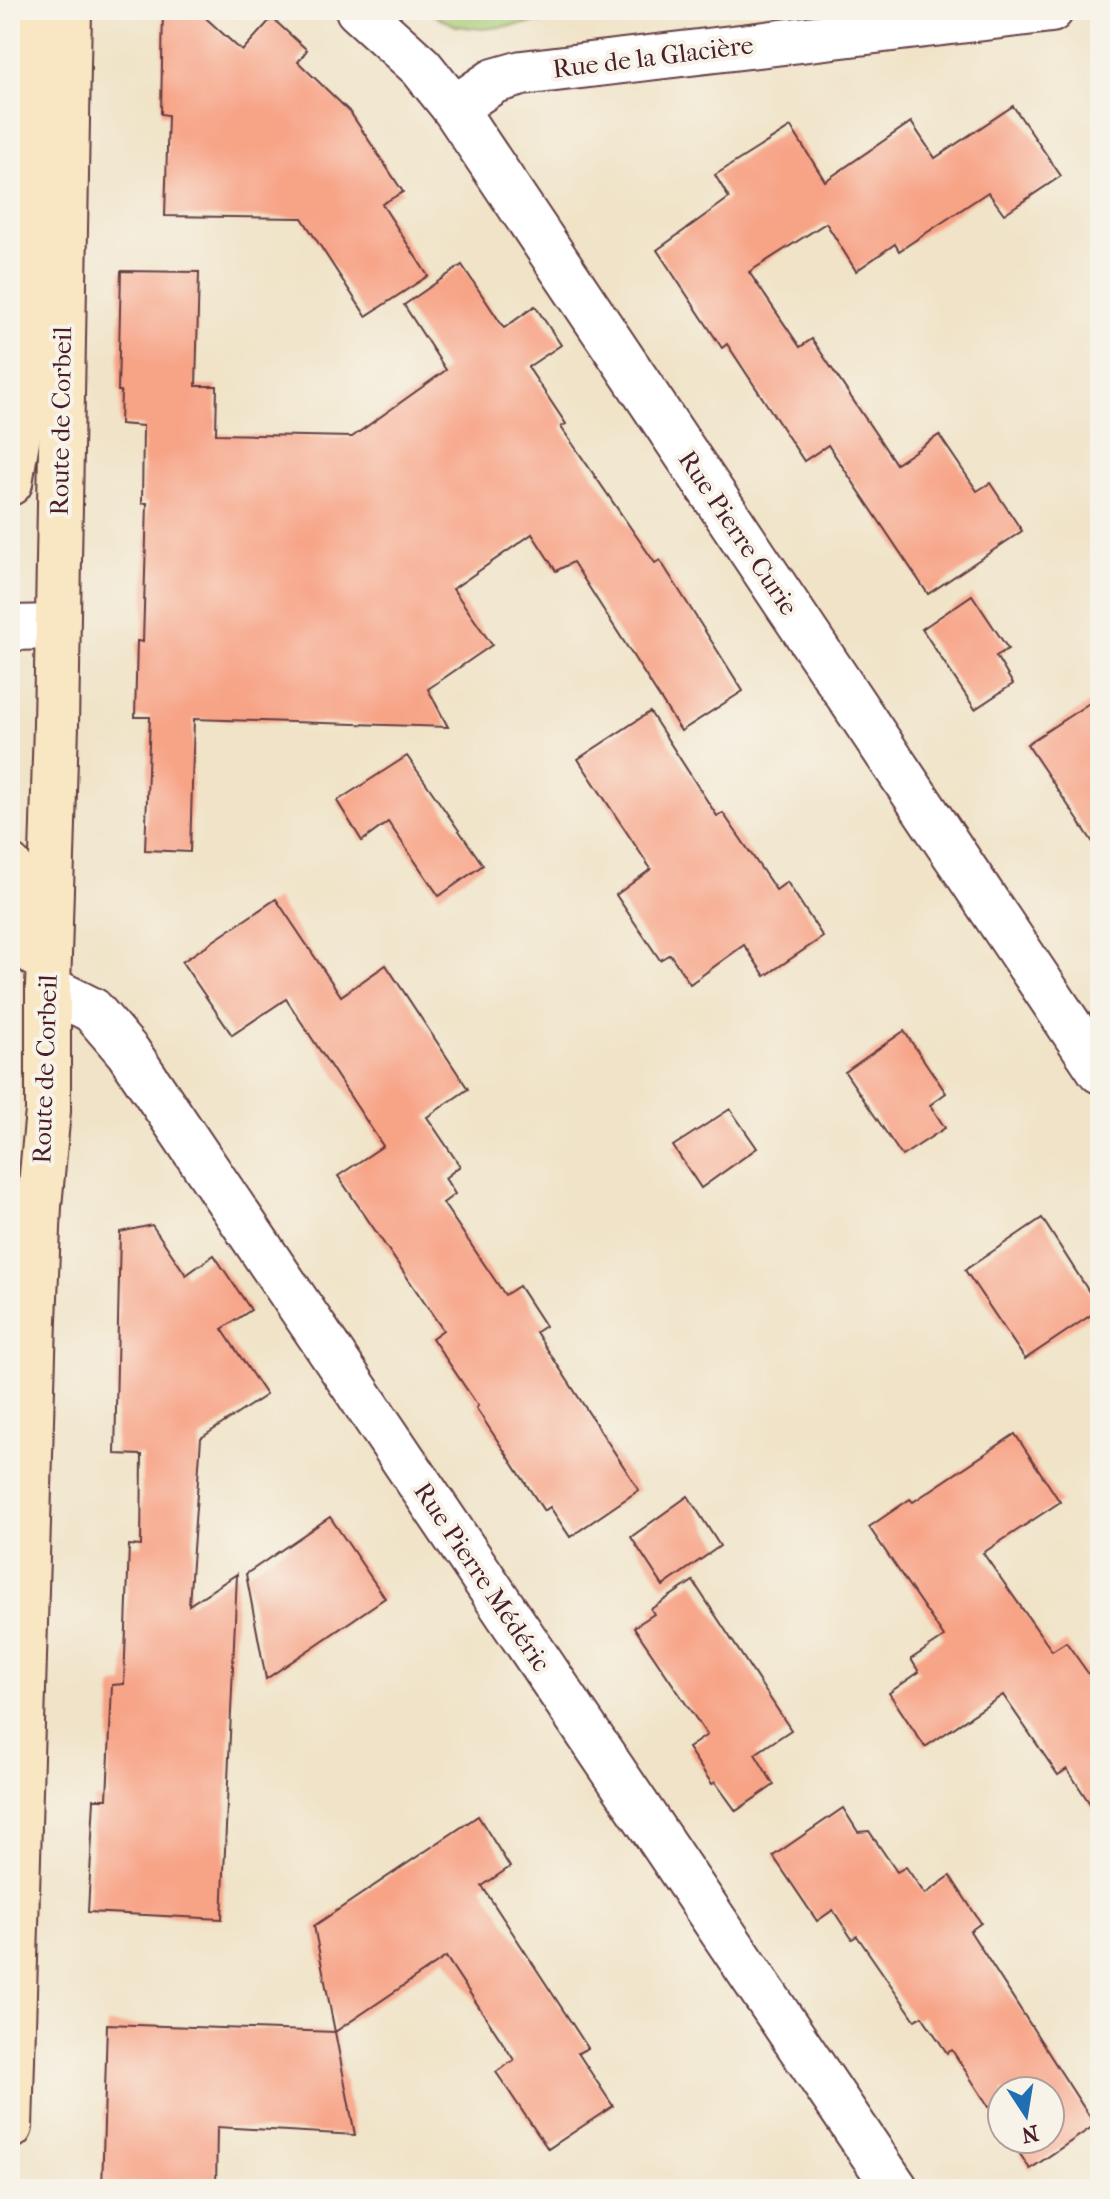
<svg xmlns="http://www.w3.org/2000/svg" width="1110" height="2199" viewBox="0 0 1110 2199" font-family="'IM FELL French Canon',serif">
<rect width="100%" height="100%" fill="#f7f3e8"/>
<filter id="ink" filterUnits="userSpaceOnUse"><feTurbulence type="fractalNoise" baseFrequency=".0125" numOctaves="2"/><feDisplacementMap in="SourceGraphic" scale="16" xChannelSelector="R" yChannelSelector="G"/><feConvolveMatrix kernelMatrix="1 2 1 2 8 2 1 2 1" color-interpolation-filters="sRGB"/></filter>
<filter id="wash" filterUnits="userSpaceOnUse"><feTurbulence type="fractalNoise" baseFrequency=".006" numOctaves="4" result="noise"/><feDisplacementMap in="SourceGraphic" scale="32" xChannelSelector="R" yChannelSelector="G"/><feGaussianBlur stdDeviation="1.8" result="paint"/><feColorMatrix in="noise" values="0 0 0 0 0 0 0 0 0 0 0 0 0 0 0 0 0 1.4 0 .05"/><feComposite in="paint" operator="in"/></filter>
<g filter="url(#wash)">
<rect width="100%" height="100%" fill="#f0e3c7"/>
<path fill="#a7ca73" stroke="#78744f" stroke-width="2" d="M423 10H651L482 29 456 26Z"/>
<g id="blocks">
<g fill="#f7a386">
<path d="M163 10H197L242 51 272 18 307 50 298 62 350 112 403 192 382 204 428 276 366 316 302 218 165 216 168 115 161 114Z"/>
<path d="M1013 106 1061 176 1004 214 988 192 899 251 895 244 856 271 826 223 749 272 800 347 812 339 896 464 939 435 977 491 990 483 1022 531 928 594 828 445 804 461 727 344 722 348 657 250 729 198 715 175 791 127 825 181 911 122 935 158Z"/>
<path d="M462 265 504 328 535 306 561 345 528 367 566 424 561 427 655 563 660 560 743 691 681 731 573 562 556 571 532 534 453 589 492 645 428 689 448 727 194 719 190 852 145 850 150 717H135L137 641 143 642 147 503H142L143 426 120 424 121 391H118L121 271 199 272 196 386H217L216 434 352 437 446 370 404 305Z"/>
<path d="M972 595 1008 649 996 656 1013 684 975 709 922 629Z"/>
<path d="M1100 696V853L1027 744Z"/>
<path d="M650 712 717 816 723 813 776 890 787 882 823 937 765 976 744 945 690 984 670 954 660 960 616 895 651 869 578 759Z"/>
<path d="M407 756 483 865 439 896 388 822 362 841 337 801Z"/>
<path d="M276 899 341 996 386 965 468 1089 427 1117 460 1166 445 1178 455 1194 443 1203 505 1295 519 1286 545 1326 536 1332 639 1490 570 1537 550 1507 544 1511 476 1408 478 1406 432 1338 443 1330 338 1176 383 1146 286 999 232 1035 182 962Z"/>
<path d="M904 1031 946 1093 930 1105 945 1128 902 1156 845 1072Z"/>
<path d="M730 1109 757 1148 701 1188 673 1146Z"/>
<path d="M1042 1218 1100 1309 1025 1359 965 1270Z"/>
<path d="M152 1225 186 1275 214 1255 251 1310 222 1329 266 1395 201 1438 189 1605 237 1574 222 1919 88 1912 94 1799H107L112 1685 124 1684 129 1545 141 1546 142 1455 115 1454 120 1232Z"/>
<path d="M1015 1434 1060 1502 983 1553 1052 1651 1066 1642 1100 1690V1819L1067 1769 1058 1775 1003 1695 925 1747 889 1693 919 1672 911 1659 944 1637 869 1527 910 1499 913 1502Z"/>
<path d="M688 1496 720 1546 663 1586 631 1537Z"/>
<path d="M330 1517 385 1598 266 1679 246 1574Z"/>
<path d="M693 1581 791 1730 755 1754 774 1785 736 1811 715 1782 712 1784 688 1748 707 1735 634 1627 654 1614 651 1609Z"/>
<path d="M843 1808 858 1832 869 1831 897 1872 906 1867 925 1894 950 1876 981 1923 970 1931 1095 2125 1030 2169 1010 2139H1050V2091H1002V2127L952 2050 947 2053 922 2016 915 2020 857 1936 852 1939 833 1910 817 1921 773 1856Z"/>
<path d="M478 1816 510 1867 482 1886 588 2048 578 2053 613 2106 548 2149 496 2072 514 2060 446 1957 335 2032 355 2135 217 2127 216 2189H102L107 2024 335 2032 314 1926Z"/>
</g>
</g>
</g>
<g filter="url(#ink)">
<use href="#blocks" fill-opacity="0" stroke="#633c42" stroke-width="2"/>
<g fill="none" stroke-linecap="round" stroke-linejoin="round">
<defs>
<g id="minor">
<path d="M358 10 421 67 454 108 1100 1071"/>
<path d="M454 108 494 81 522 73 1051 10"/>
<path d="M10 628 57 627"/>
<path d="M48 988 92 1010 128 1052 896 2189"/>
</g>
<g id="secondary">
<path d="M10 483 19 428 31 10"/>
<path d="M10 867 37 955"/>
<path d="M10 2127 34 1320 39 1206 48 1111V988L56 725 69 10"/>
</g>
</defs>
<use href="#minor" stroke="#633c42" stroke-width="48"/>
<use href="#secondary" stroke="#633c42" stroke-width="48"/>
<use href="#minor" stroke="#fff" stroke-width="44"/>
<use href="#secondary" stroke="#f9e7c3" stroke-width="44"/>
</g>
</g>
<g text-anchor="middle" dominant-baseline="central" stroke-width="8" stroke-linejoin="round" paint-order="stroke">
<g font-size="26" fill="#4a1f2b" stroke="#f7f3e8">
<text transform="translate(653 57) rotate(-7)">Rue de la Glacière</text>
<text transform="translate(61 421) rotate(-89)">Route de Corbeil</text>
<text transform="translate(738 533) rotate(56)">Rue Pierre Curie</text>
<text transform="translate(45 1069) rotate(-88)">Route de Corbeil</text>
<text transform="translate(482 1577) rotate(56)">Rue Pierre Médéric</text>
</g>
</g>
<rect width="1110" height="2199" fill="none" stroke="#f7f3e8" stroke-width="40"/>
<g transform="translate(1026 2115) rotate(168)"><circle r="38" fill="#f7f3e8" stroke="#b29e9c" stroke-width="2"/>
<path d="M0-6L14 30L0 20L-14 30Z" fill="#1f6fb2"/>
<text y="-12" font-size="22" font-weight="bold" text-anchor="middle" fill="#4a1f2b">N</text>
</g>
</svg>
